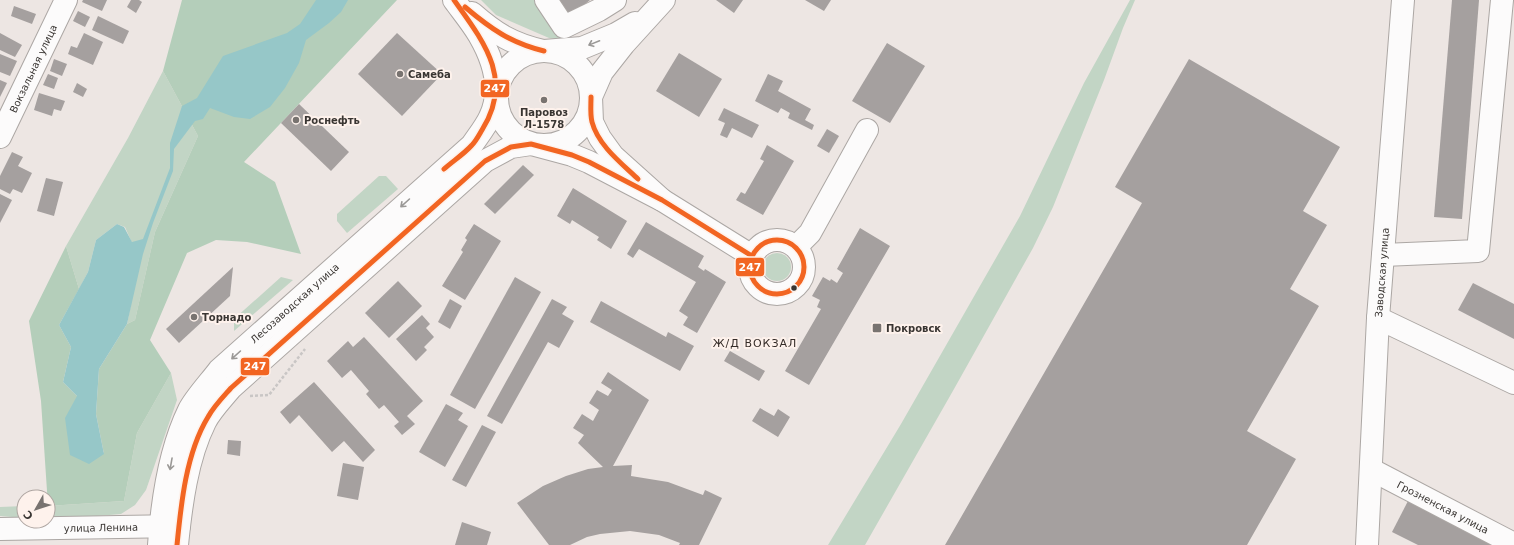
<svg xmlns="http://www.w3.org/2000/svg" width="1514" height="545" viewBox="0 0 1514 545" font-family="'DejaVu Sans',sans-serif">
<rect width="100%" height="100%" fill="#ede6e3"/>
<g fill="#c2d5c5">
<path d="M481 0H540L563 40 549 38 496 15Z"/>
<path d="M1130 0H1135L1123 28 1104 80 1053 207 1033 248 954 389 865 545H828L901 424 1020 216 1084 83Z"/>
<path d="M163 71 198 136 155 232 135 320 127 324 131 304 132 243 125 227 117 224 96 240 88 272 79 289 66 246 128 138Z"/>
<path d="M379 176H386L398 189 347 233 337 221V214Z"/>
<circle cx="777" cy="267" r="14"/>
<path d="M281 277 293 280 234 331V319Z"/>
<path d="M171 373 177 400 146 490 135 505 121 514 63 519H48V506L124 501 137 433Z"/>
<path d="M24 506V518L0 516V507Z"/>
</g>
<path fill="#b4ceba" d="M182 0H397L244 162 275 182 301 254 247 242 216 240 187 253 150 340 171 373 137 433 124 501 48 506 41 401 29 321 66 246 79 289 59 325 71 347 63 382 77 396 104 454 96 414 99 369 127 324 135 320 155 232 198 136 163 71Z"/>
<path fill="#96c7c8" d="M316 0H348L341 12 329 23 306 40 299 63 285 88 270 107 250 119 234 117 210 108 203 119 195 121 174 149 173 171 153 223 143 254 127 324 99 369 96 414 104 454 89 464 70 455 65 418 77 396 63 382 71 347 59 325 88 272 96 240 117 224 124 227 132 242 143 239 170 168V143L182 106 197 98 223 56 287 33 300 24Z"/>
<g fill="#a5a09f">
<path d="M83 0H107L102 11 82 2Z"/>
<path d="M131 0H139L142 2 136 13 127 7Z"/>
<path d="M557 0H590L571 16Z"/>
<path d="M716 0H743L734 13Z"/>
<path d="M805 0H831L824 11Z"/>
<path d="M1452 0H1479L1462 219 1434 217Z"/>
<path d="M14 6 36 14 32 24 11 16Z"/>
<path d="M78 11 90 17 85 27 73 21Z"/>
<path d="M98 16 129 31 123 44 92 30Z"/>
<path d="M0 33 22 45 15 57 0 50Z"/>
<path d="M84 33 103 42 93 65 68 54 71 46 77 48Z"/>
<path d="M397 33 442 74 402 116 358 74Z"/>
<path d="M887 43 925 66 890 123 852 101Z"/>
<path d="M679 53 722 79 699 117 656 91Z"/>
<path d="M0 54 17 61 10 76 0 72Z"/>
<path d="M54 59 67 64 62 76 50 71Z"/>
<path d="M1189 59 1340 147 1303 211 1327 225 1290 289 1319 306 1247 431 1296 459 1247 545H945L1142 203 1115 187Z"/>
<path d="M48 74 58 78 54 89 43 85Z"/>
<path d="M768 74 783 81 778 91 811 109 805 120 814 125 812 130 788 118 790 113 781 108 778 113 755 101Z"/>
<path d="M0 80 7 83 0 97Z"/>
<path d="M77 83 87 89 83 97 73 92Z"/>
<path d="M39 93 65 101 61 111 54 109 52 116 34 110Z"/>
<path d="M299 104 349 152 331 171 281 123Z"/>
<path d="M724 108 759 125 752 138 732 128 727 138 720 135 725 123 718 120Z"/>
<path d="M827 129 839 136 829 153 817 146Z"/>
<path d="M767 145 794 161 763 215 736 200 741 192 745 194 764 161 760 159Z"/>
<path d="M12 152 23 157 18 166 32 173 22 193 13 189 10 194 0 189V176Z"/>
<path d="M523 165 534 175 495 214 484 204Z"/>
<path d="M46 178 63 182 54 216 37 211Z"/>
<path d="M573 188 627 221 611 249 597 240 599 237 572 220 570 224 557 216Z"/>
<path d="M0 194 12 200 0 223Z"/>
<path d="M646 222 704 256 698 267 704 271 705 269 726 282 697 333 683 325 688 317 679 311 696 282 639 249 633 258 627 254Z"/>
<path d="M474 224 501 241 465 300 442 286 463 252 461 250 467 240 465 238Z"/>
<path d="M860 228 890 246 809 385 785 371 821 309 817 307 820 300 812 296 823 277 830 281 831 279 837 283 843 273 837 269Z"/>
<path d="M233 267 230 296 179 343 166 329Z"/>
<path d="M515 277 541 292 475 409 450 395Z"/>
<path d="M398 281 422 306 389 338 365 313Z"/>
<path d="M1473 283 1514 304V339L1458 310Z"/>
<path d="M450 299 462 306 450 329 438 322Z"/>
<path d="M552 299 567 307 562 314 574 321 559 348 548 342 502 424 487 416Z"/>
<path d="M601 301 666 337 668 332 694 346 680 371 590 322Z"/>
<path d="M422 315 430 324 426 328 434 337 424 347 427 350 416 361 396 339Z"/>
<path d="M364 337 423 401 407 416 415 424 402 435 394 426 399 422 384 405 379 409 366 394 369 391 351 370 342 378 327 361 348 341 353 347Z"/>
<path d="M730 351 765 371 759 381 724 361Z"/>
<path d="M608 372 649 400 613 466 632 465 631 476 668 482 703 495 705 490 722 498 699 545H679L680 543 659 535 630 531 600 534 587 537 570 545H549L517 503 543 486 566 476 588 469 603 467 578 443 584 435 573 428 582 414 593 421 599 410 589 403 597 390 608 396 612 390 601 383Z"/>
<path d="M314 382 375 450 363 462 344 441 332 452 299 415 290 424 280 412Z"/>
<path d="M446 404 463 413 458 420 468 426 445 467 419 452Z"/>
<path d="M760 408 774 416 778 409 790 417 778 437 752 421Z"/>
<path d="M482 425 496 432 466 487 452 480Z"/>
<path d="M228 440 241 441 240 456 227 454Z"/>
<path d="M343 463 364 467 358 500 337 496Z"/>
<path d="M1408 501 1492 545H1418L1392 532Z"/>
<path d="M462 522 491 532 487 545H455Z"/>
</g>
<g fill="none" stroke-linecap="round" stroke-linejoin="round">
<defs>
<g id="minor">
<path d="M546 0 564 27 599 10 615 0"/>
<path d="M544 51 582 48 616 34 635 23"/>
<path id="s1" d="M0 137 66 0"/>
<path d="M531 144 572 155 589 162 662 200 752 256"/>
<path d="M662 200 613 156 600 138 592 122 591 97 602 72 624 44 664 0"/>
<circle cx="777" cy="267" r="27"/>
<path d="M796 247 810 233 867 130"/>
<path d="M1383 255 1478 251 1502 0"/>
<path d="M1378 318 1514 383"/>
<path id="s2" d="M1372 470 1514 544"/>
<path id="s3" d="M0 529 179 526"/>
<path id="s4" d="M1367 545 1378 318 1403 0"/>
</g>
<g id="major">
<path d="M472 13C496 34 512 44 543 51"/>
<circle cx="544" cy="98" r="47"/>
<path id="s5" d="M159 545C162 502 170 449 189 410 195 398 210 382 219 370L472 145C478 136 486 126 490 117 503 90 493 59 479 35 472 23 462 11 454 0"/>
<path d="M177 545C181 505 187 458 205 422 211 410 223 398 231 388L485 161 511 147 531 144"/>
</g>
</defs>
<use href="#minor" stroke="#aca7a4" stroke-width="24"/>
<use href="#major" stroke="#aca7a4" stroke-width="24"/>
<path stroke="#c9c6c5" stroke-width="2.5" stroke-dasharray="3 2" stroke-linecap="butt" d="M250 396 269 395 305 349"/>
<use href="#minor" stroke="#fcfbfb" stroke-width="22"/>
<use href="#major" stroke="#fcfbfb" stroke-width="22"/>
<defs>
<g id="bus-1">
<path d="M465 7C491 29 511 43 544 51"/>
<path d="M591 97C591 105 590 114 592 122 598 145 621 163 638 179"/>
<path d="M444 169C453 161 464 154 472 145 476 141 479 135 482 130 514 79 484 42 454 0"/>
<circle cx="777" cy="267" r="27"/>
<path d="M177 545C181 504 186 453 208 417 214 406 223 397 231 388L485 161 511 147 531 144 572 155 589 162 662 200 752 256"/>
</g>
</defs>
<use href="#bus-1" stroke="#fef2ec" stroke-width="8"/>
<use href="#bus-1" stroke="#f26522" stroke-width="5"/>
</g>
<defs><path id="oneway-shaft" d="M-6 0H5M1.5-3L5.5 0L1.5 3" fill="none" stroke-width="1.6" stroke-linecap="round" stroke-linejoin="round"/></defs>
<g stroke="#9a9896">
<use href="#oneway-shaft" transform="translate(594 43) rotate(158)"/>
<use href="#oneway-shaft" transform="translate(405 203) rotate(138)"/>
<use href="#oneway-shaft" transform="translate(236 355) rotate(138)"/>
<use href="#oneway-shaft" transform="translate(171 464) rotate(100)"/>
</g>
<g fill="#787370" stroke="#fef2ec" stroke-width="1.5">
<circle cx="400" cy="74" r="4"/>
<circle cx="544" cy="100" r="4"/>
<circle cx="296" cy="120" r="4"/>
<circle cx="194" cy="317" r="4"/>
<rect x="872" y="323" width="10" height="10" rx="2"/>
</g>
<circle fill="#393532" stroke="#fef2ec" stroke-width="1.5" cx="794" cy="288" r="3.5"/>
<g text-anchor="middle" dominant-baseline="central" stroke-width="4" stroke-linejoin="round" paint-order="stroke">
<g font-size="10" fill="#393532" stroke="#fef2ec">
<text stroke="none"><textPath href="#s1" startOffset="76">Вокзальная улица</textPath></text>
<text stroke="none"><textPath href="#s4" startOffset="273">Заводская улица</textPath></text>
<text stroke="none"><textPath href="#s5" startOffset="290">Лесозаводская улица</textPath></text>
<text stroke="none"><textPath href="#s2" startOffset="80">Грозненская улица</textPath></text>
<text stroke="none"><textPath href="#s3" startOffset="101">улица Ленина</textPath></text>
</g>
<g font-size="10" font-weight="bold" fill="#393532" stroke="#fef2ec" text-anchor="start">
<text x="408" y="74">Самеба</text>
<text x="544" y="112" text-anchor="middle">Паровоз<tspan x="544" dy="12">Л-1578</tspan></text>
<text x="304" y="120">Роснефть</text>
<text x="202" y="317">Торнадо</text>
<text x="886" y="328">Покровск</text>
</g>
<g font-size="11" letter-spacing="1" fill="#362d29" stroke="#fef2ec">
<text x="755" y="343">Ж/Д ВОКЗАЛ</text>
</g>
</g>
<g stroke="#fef2ec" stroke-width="1.5">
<rect x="480" y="79" width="30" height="19" rx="4" fill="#f26522"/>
<rect x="735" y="257" width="30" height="20" rx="4" fill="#f26522"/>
<rect x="240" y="357" width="30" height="19" rx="4" fill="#f26522"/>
</g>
<g font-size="11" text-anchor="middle" font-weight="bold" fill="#fff">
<text x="495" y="92">247</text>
<text x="750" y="271">247</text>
<text x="255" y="370">247</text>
</g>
<g transform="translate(36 509) rotate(231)"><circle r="19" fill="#fef2ec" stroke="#afa6a2"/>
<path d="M0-3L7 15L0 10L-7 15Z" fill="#787370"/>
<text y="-6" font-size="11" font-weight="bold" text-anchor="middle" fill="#393532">С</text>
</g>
</svg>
